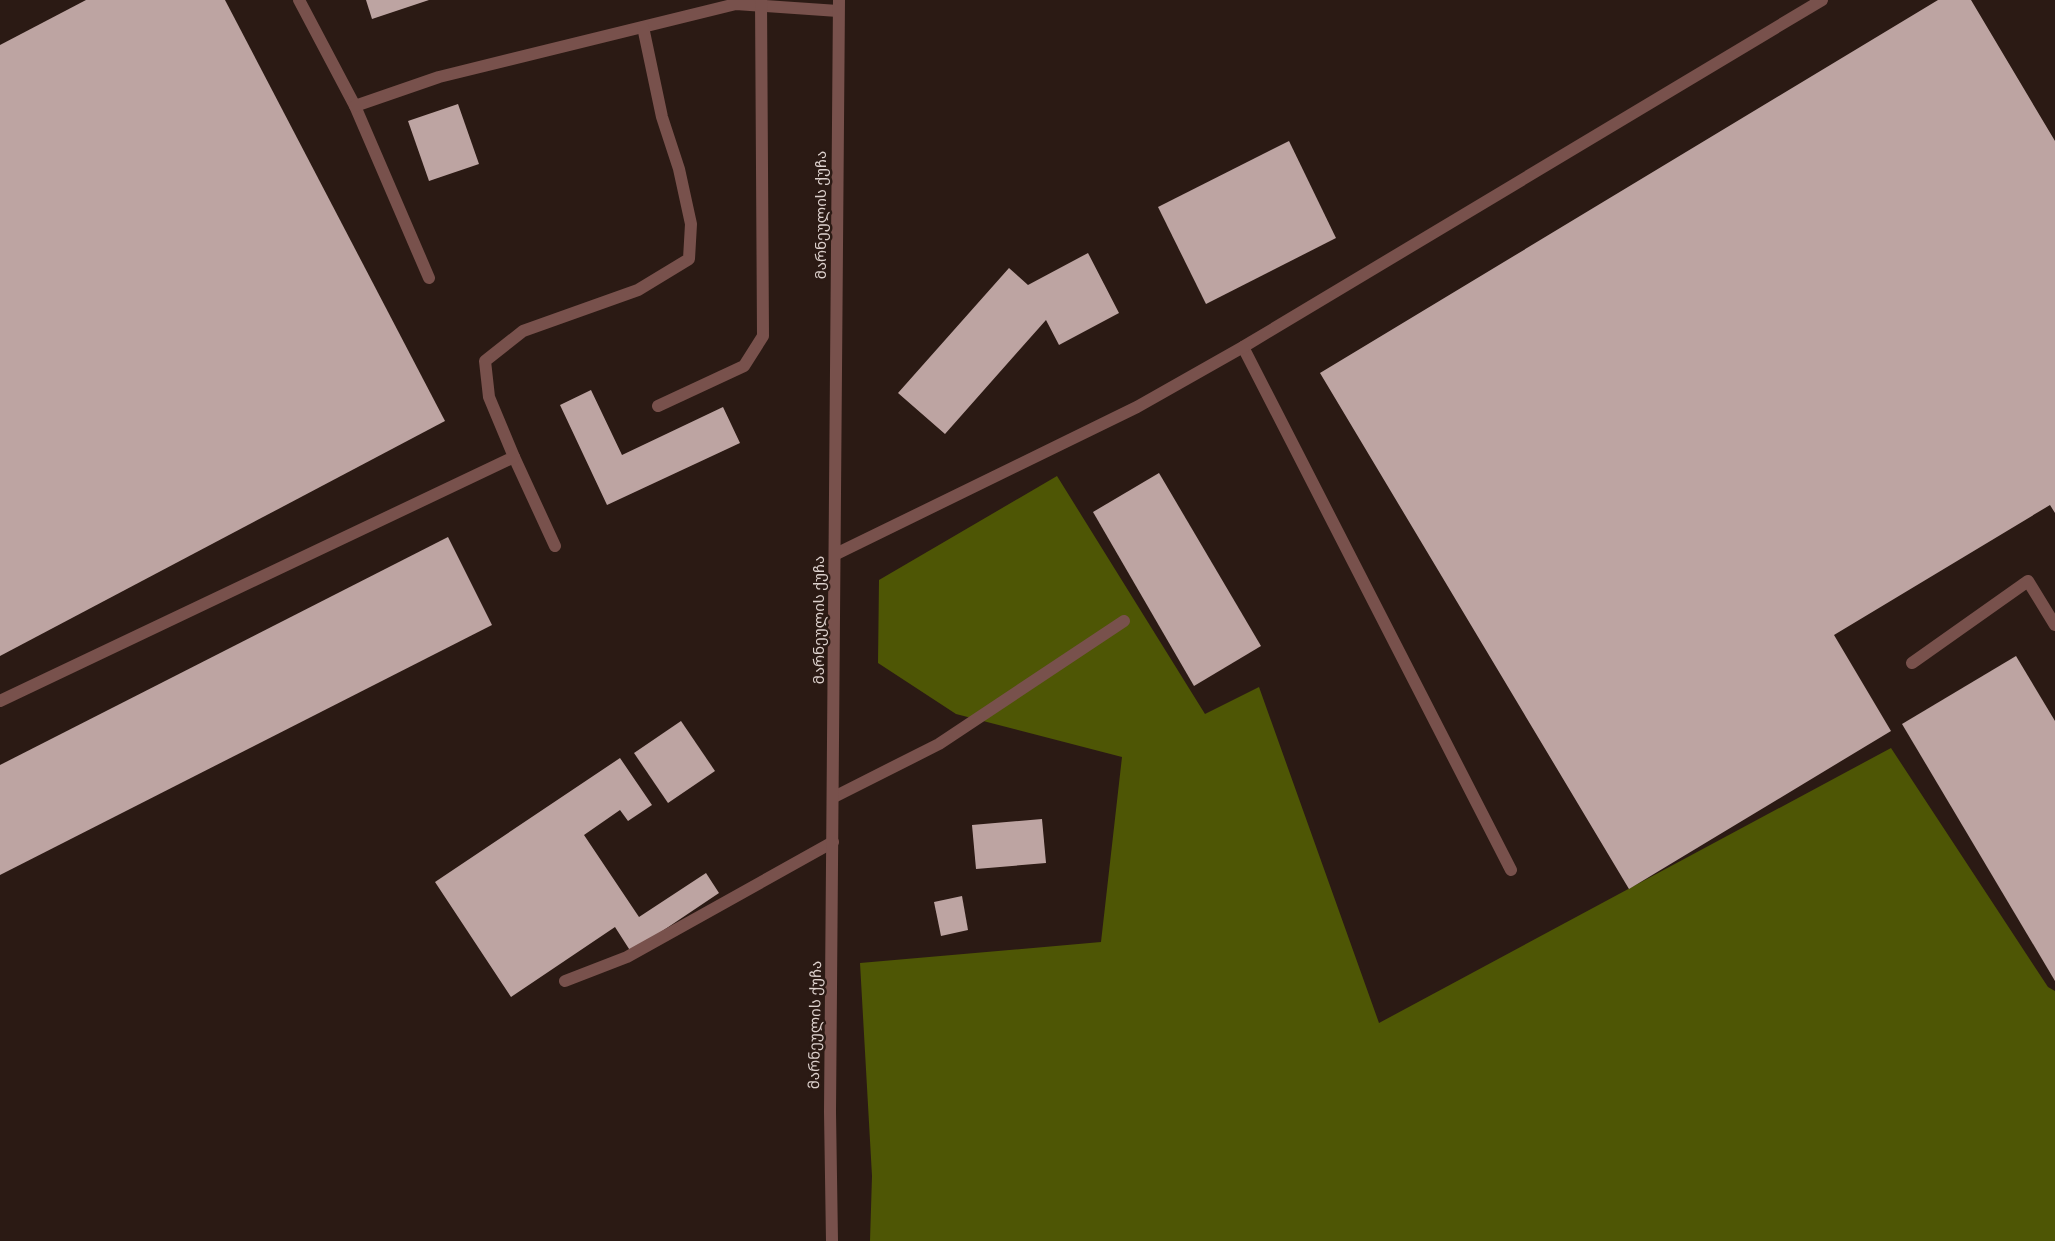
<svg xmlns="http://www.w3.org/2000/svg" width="2055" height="1241" viewBox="0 0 2055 1241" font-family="Cabin,'Noto Sans Georgian',sans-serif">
<rect width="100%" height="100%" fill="#2b1a14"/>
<path fill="#4e5605" d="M1057 476 1205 714 1259 687 1379 1023 1891 748 2048 987 2055 991V1241H870L872 1176 860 963 1101 942 1122 757 956 714 878 663 879 580Z"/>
<g fill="#bda4a2">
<path d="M86 0H225L445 421 0 656V45Z"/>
<path d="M366 0H429L372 19Z"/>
<path d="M1938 0H1971L2055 141V513L2050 505 1834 635 1891 731 1629 889 1320 373Z"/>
<path d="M458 104 479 164 429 181 408 121Z"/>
<path d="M1289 141 1336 238 1206 304 1158 207Z"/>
<path d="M1088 253 1119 313 1059 345 1046 320 945 434 898 393 1009 268 1028 285Z"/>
<path d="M591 390 622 455 723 407 740 443 607 505 560 405Z"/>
<path d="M1159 473 1261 646 1194 686 1093 512Z"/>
<path d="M448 537 492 625 0 875V765Z"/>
<path d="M2016 656 2055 721V981L1902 724Z"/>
<path d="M681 721 715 771 668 803 634 753Z"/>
<path d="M620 758 652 805 628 821 620 810 584 835 639 917 706 873 719 893 631 952 615 927 511 997 435 882Z"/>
<path d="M1042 819 1046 863 976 869 972 825Z"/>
<path d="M962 896 968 930 941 936 934 902Z"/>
</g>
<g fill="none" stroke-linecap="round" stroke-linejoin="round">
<g stroke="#78514c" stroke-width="12">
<path d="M299 0 355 106 429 278"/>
<path d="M355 106 439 77 736 4 838 11"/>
<path d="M1243 347 1511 870"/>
<path d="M658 406 744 366 763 336 761 0"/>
<path d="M514 457 555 546"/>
<path d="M836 554 1137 407 1243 347 1822 0"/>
<path d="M1912 663 2028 581 2055 625"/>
<path d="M0 701 514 457 489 397 485 361 523 331 638 290 689 259 691 224 679 169 662 117 643 27"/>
<path d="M834 797 939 744 1124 621"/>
<path d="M565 981 627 957 833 842"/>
</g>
<path stroke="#78514c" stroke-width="12" d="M832 1241 830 1112 839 0"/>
</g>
<g text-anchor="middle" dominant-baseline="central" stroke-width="5" stroke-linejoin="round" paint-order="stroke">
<g font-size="15" fill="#dcd0cc" stroke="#2b1a14">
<text transform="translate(821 215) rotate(-90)">მარნეულის ქუჩა</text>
<text transform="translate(819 620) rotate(-90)">მარნეულის ქუჩა</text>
<text transform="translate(815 1025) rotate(-89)">მარნეულის ქუჩა</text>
</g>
</g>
</svg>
